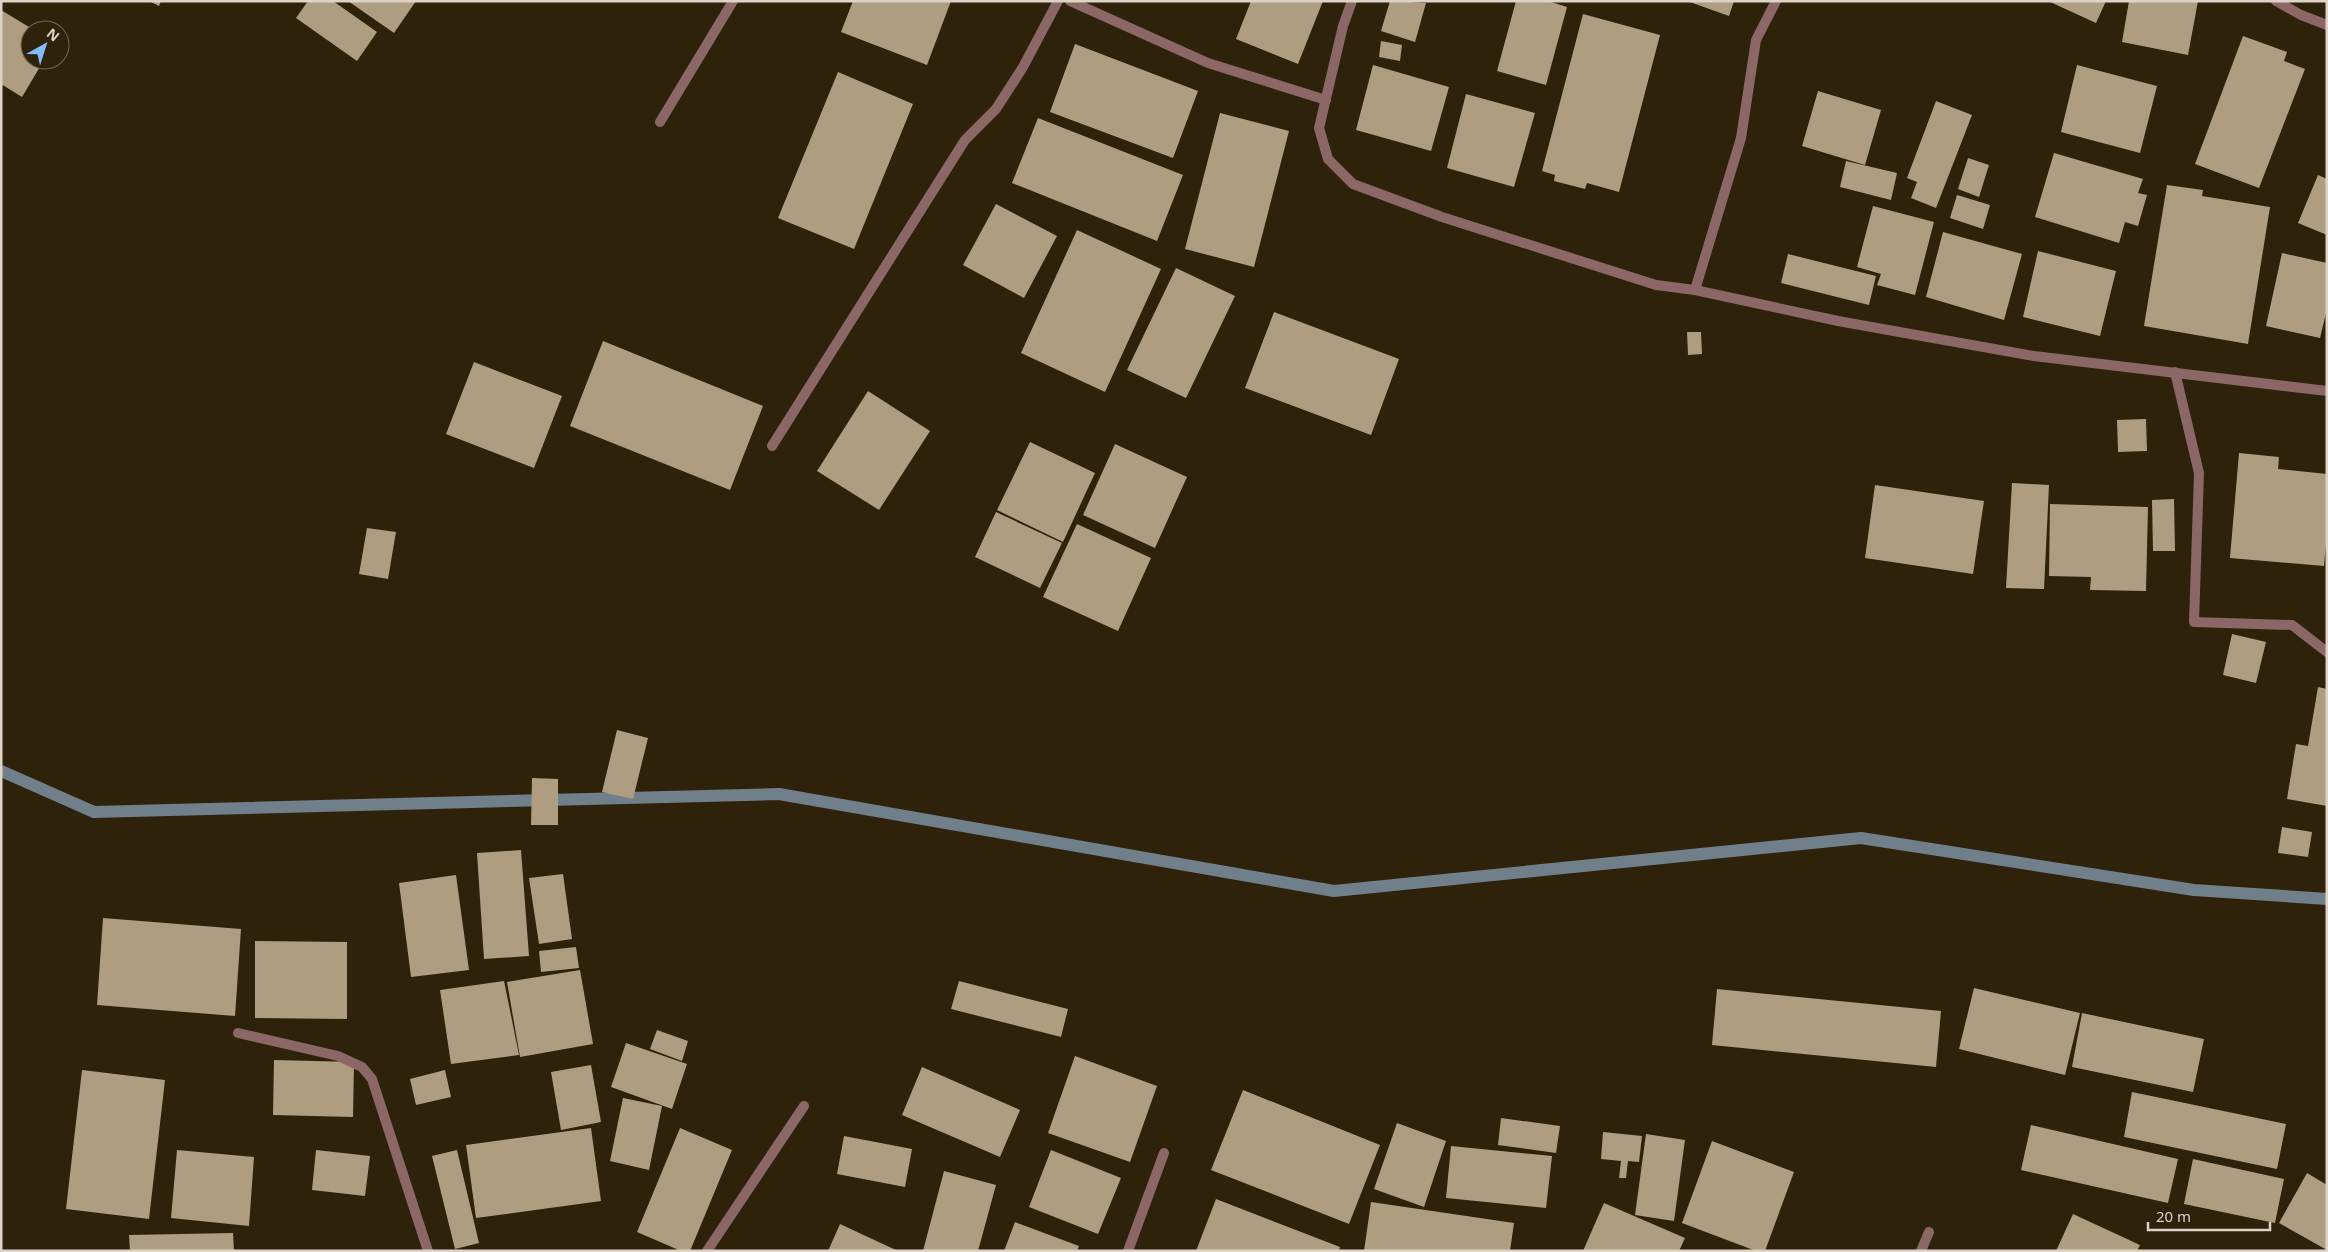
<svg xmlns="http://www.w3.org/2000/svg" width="2328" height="1252" viewBox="0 0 2328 1252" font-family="'Noto Sans',sans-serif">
<rect width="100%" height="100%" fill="#2e220a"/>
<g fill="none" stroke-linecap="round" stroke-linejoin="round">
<path stroke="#707f89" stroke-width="12" d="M1 771 94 812 779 794 1334 891 1861 838 2194 890 2327 899"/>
</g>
<g fill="#af9d81">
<path d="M149 1H161L159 6Z"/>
<path d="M308 1H333L377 32 357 61 296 18Z"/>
<path d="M348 1H416L394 33Z"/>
<path d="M853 1H951L927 65 841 32Z"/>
<path d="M1251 1H1323L1298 64 1236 39Z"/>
<path d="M1390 1 1426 3 1415 42 1381 31Z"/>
<path d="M1516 1H1548L1567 7 1546 85 1497 71Z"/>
<path d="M1687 1H1734L1729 16Z"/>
<path d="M2048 1H2106L2096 23Z"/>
<path d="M2129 1H2198L2188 55 2122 42Z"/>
<path d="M1 10 34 30H30V60H44L22 97 1 84Z"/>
<path d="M1583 14 1660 35 1619 192 1587 183 1585 189 1554 181 1555 175 1542 171Z"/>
<path d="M2243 36 2287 52 2284 61 2305 69 2259 188 2195 164Z"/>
<path d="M1381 41 1402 45 1400 61 1379 57Z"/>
<path d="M1075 44 1198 91 1173 158 1050 112Z"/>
<path d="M1373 65 1449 87 1431 151 1356 130Z"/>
<path d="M2077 65 2157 86 2140 153 2061 132Z"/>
<path d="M838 72 913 104 854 249 778 218Z"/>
<path d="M1818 91 1881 110 1865 165 1802 146Z"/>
<path d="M1466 94 1535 113 1514 187 1447 168Z"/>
<path d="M1936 101 1972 115 1936 208 1911 198 1917 182 1907 178Z"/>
<path d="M1220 113 1289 131 1254 267 1185 249Z"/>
<path d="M1038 118 1183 175 1157 241 1012 183Z"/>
<path d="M2054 153 2143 179 2138 193 2147 195 2138 226 2125 222 2119 243 2035 217Z"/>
<path d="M1968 158 1989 165 1979 197 1958 189Z"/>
<path d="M1846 161 1897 173 1891 200 1840 187Z"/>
<path d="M2318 175 2327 179V235L2298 223Z"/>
<path d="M2167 185 2203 190 2202 196 2270 207 2248 344 2144 326Z"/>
<path d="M1957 195 1990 205 1983 229 1950 218Z"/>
<path d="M996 204 1057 236 1024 298 963 265Z"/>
<path d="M1873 206 1934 222 1915 295 1877 285 1881 274 1857 267Z"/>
<path d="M1077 230 1161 269 1105 392 1021 353Z"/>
<path d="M1943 232 2022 254 2004 320 1926 297Z"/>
<path d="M2038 251 2116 271 2100 336 2023 317Z"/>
<path d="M2282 253 2327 263V309L2320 338 2266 326Z"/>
<path d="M1788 254 1876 276 1869 305 1781 283Z"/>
<path d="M1176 268 1235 296 1186 398 1127 370Z"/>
<path d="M1274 312 1399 359 1371 435 1245 388Z"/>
<path d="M1687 332H1701L1702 354 1688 355Z"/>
<path d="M603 341 763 406 730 490 570 426Z"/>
<path d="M474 362 562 396 534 468 446 434Z"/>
<path d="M868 391 930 431 879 510 817 471Z"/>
<path d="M2146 419 2147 451 2118 452 2117 420Z"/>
<path d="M1030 442 1095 473 1063 542 997 510Z"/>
<path d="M1115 444 1187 477 1155 548 1083 515Z"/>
<path d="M2239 453 2279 457 2278 469 2327 474V532L2324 566 2230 558Z"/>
<path d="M2012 483 2049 485 2044 589 2006 588Z"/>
<path d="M1875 485 1984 501 1973 574 1865 558Z"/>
<path d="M2174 499 2175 551H2153L2152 500Z"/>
<path d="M2050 504 2148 507 2146 591 2090 590 2091 577 2049 576Z"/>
<path d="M996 512 1062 543 1040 588 975 557Z"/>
<path d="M1077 524 1151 558 1118 631 1043 597Z"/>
<path d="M367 528 396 532 388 579 359 574Z"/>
<path d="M2232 634 2266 642 2256 683 2223 675Z"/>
<path d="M2318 687 2327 689V806L2287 799 2296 744 2308 746Z"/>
<path d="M617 730 648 738 633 799 602 792Z"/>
<path d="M532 778 558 779V825H531Z"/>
<path d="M2282 827 2312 832 2308 857 2278 853Z"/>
<path d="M521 850 529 956 484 959 477 853Z"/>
<path d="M563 874 572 939 539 944 529 878Z"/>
<path d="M456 875 469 970 411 977 399 883Z"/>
<path d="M103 918 241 929 235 1016 97 1005Z"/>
<path d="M255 941 347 942V1019L255 1018Z"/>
<path d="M576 947 579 968 541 972 539 951Z"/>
<path d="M580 970 593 1044 520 1057 507 982Z"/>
<path d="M504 981 519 1055 451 1064 440 990Z"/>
<path d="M959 981 1068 1009 1061 1037 951 1009Z"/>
<path d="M1974 988 2080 1013 2065 1075 1959 1049Z"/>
<path d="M1717 989 1941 1011 1936 1067 1712 1045Z"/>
<path d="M2082 1013 2204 1039 2193 1092 2072 1067Z"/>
<path d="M657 1030 688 1041 682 1061 650 1049Z"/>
<path d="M626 1043 687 1064 672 1109 611 1087Z"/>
<path d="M1075 1056 1157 1086 1130 1162 1048 1133Z"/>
<path d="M274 1060 354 1062 353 1117 273 1115Z"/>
<path d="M591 1065 601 1122 561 1130 551 1072Z"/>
<path d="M922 1067 1020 1110 1000 1157 902 1115Z"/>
<path d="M82 1070 165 1080 149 1219 66 1209Z"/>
<path d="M445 1070 451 1097 416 1105 410 1079Z"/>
<path d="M1243 1090 1380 1145 1349 1224 1211 1170Z"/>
<path d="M2132 1092 2286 1124 2277 1169 2124 1137Z"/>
<path d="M623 1098 662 1106 649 1170 610 1161Z"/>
<path d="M1501 1118 1560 1126 1556 1153 1498 1145Z"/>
<path d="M1397 1123 1446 1141 1424 1207 1374 1189Z"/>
<path d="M2031 1125 2178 1159 2168 1203 2021 1170Z"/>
<path d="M591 1128 601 1201 476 1218 466 1145Z"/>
<path d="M680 1128 732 1150 690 1251H681L637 1232Z"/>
<path d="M1603 1132 1642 1136 1639 1162 1628 1161 1626 1178H1619L1621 1161 1601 1159Z"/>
<path d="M1646 1134 1685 1140 1674 1221 1635 1215Z"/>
<path d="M844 1136 912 1149 905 1187 837 1174Z"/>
<path d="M1712 1141 1794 1172 1765 1251H1756L1682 1223Z"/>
<path d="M1451 1146 1552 1156 1546 1208 1446 1198Z"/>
<path d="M177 1150 254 1157 249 1226 171 1218Z"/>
<path d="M316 1150 370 1156 365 1196 312 1190Z"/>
<path d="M457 1150 479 1243 455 1249 432 1156Z"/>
<path d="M1051 1150 1121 1178 1098 1234 1029 1207Z"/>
<path d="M2193 1159 2284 1179 2275 1223 2184 1204Z"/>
<path d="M944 1171 996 1185 978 1251H923Z"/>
<path d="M2307 1173 2327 1185V1250L2279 1223Z"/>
<path d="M1216 1199 1340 1247 1339 1251H1196Z"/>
<path d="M1371 1202 1514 1223 1510 1251H1364Z"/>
<path d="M1604 1203 1685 1238 1679 1251H1583Z"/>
<path d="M2073 1214 2140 1245 2137 1251H2056Z"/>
<path d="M1015 1222 1079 1246 1077 1251H1004Z"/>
<path d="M840 1224 898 1251H828Z"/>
<path d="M233 1233 234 1251H130L129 1235Z"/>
</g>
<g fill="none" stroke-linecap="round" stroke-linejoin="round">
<g stroke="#8b6765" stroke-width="10">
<path d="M1070 1 1208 63 1326 100"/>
<path d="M1352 1 1343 26 1319 128 1328 159 1353 184 1442 217 1656 285 1695 290 1838 321 2034 356 2327 391"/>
<path d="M2276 1 2301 15 2327 25"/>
<path d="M660 122 733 1"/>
<path d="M1695 290 1741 138 1756 40 1776 1"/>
<path d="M2175 372 2199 473 2194 622 2292 625 2327 652"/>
<path d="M772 446 965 140 996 109 1023 67 1058 1"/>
<path d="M238 1033 338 1056 362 1067 372 1079 428 1251"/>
<path d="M707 1251 804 1106"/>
<path d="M1128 1251 1164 1153"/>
<path d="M1921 1251 1929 1232"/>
</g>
</g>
<rect width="2328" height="1252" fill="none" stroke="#ddd4c7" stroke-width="5"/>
<g transform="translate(45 45) rotate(39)"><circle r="24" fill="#2e220a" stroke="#746956"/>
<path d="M0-4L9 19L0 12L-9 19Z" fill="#84bcfb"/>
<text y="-8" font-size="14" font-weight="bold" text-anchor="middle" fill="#ddd4c7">N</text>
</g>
<path d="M2148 1222v8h122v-8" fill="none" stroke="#ddd4c7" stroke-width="2.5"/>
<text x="2156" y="1222" font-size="15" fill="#ddd4c7" stroke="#2e220a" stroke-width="4" paint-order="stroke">20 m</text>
</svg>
